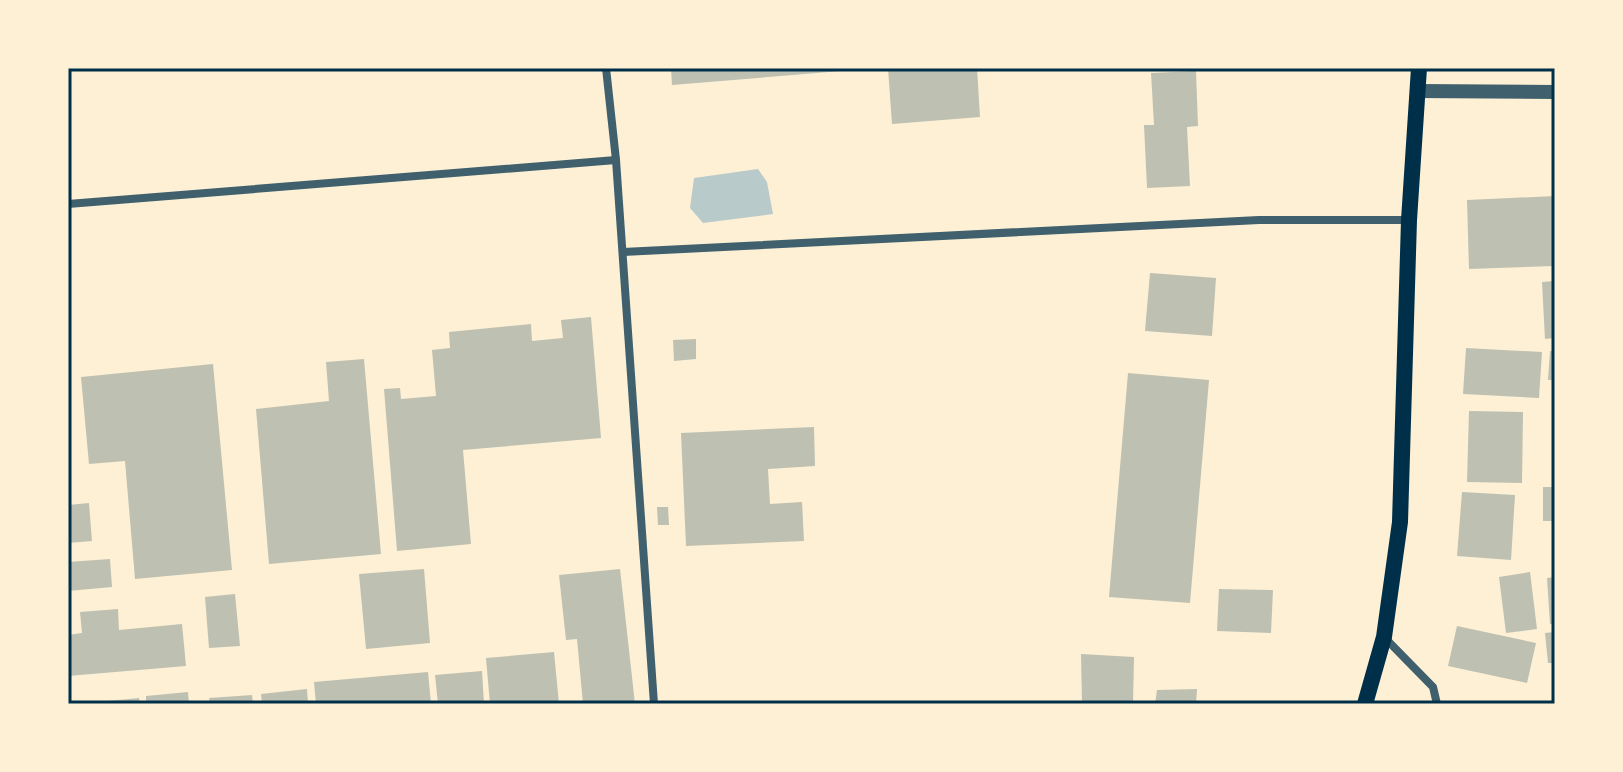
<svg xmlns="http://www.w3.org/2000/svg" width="1623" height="772" viewBox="0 0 1623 772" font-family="Spectral,serif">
<rect width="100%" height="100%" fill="#fdf0d5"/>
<path fill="#b9caca" d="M758 169 767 182 773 214 703 223 690 208 694 178Z"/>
<g fill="#bec0b2">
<path d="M671 68H853V70L672 85Z"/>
<path d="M888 68H977L980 117 892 124Z"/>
<path d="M1196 71 1198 126 1187 127 1190 186 1147 188 1144 125H1154L1151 73Z"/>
<path d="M1555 196V266L1469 269 1467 200Z"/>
<path d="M1150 273 1216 278 1212 336 1145 331Z"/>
<path d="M1555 281V338L1545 339 1542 282Z"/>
<path d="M591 317 601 438 463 450 471 544 397 551 384 389 400 388 401 399 436 396 432 350 450 348 449 332 531 324 532 341 563 338 561 320Z"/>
<path d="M696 339V359L674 361 673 340Z"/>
<path d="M1466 348 1542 352 1539 398 1463 394Z"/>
<path d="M1550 351H1555V380H1548Z"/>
<path d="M364 359 381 554 269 564 256 409 329 401 326 362Z"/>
<path d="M213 364 232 570 135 579 125 461 89 464 81 377Z"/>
<path d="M1128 373 1209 380 1190 603 1109 597Z"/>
<path d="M1469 411 1523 412 1522 483 1467 482Z"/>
<path d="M814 427 815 466 768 469 770 504 802 502 804 541 686 546 681 433Z"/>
<rect x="1543" y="487" width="12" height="34"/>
<path d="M1462 492 1515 495 1511 560 1457 556Z"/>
<path d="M89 503 92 541 68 543V505Z"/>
<path d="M657 507H668L669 525H658Z"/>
<path d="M110 559 112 587 68 591V562Z"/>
<path d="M424 569 430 643 366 649 359 574Z"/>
<path d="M620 569 635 704H583L577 639 566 640 559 575Z"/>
<path d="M1530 572 1537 629 1506 633 1499 577Z"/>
<path d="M1555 577V624H1550L1547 578Z"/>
<path d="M1219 589 1273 590 1271 633 1217 631Z"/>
<path d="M235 594 240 646 209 648 205 597Z"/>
<path d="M118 609 119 630 182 624 186 666 68 676V635L82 633 80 612Z"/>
<path d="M1457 626 1536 643 1527 683 1448 666Z"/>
<path d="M1555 632V663H1548L1545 633Z"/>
<path d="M554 652 559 704H490L486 658Z"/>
<path d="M1081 654 1134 657 1133 704H1082Z"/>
<path d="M482 671 484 704H438L435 675Z"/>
<path d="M428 672 431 704H316L314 682Z"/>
<path d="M307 689 308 704H262L261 694Z"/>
<path d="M1197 689 1196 704H1155L1157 690Z"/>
<path d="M188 692 189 704H146V696Z"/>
<path d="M252 695 253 704H210L209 698Z"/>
<path d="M139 698 140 704H98V702Z"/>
</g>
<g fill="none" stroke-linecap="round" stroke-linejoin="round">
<g stroke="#3f606c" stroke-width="8">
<path d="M606 68 616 160 654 704"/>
<path d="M68 204 616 160"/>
<path d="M623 252 1259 220H1409"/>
<path d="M1384 637 1433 687 1437 704"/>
</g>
<path stroke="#3f606c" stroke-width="14" d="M1418 91 1555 92"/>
<path stroke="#003049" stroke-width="16" d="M1365 704 1384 637 1400 522 1409 220 1419 68"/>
</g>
<rect width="1623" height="772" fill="none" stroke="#fdf0d5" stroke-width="140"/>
<rect x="70" y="70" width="1483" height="632" fill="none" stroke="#003049" stroke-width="3"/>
</svg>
